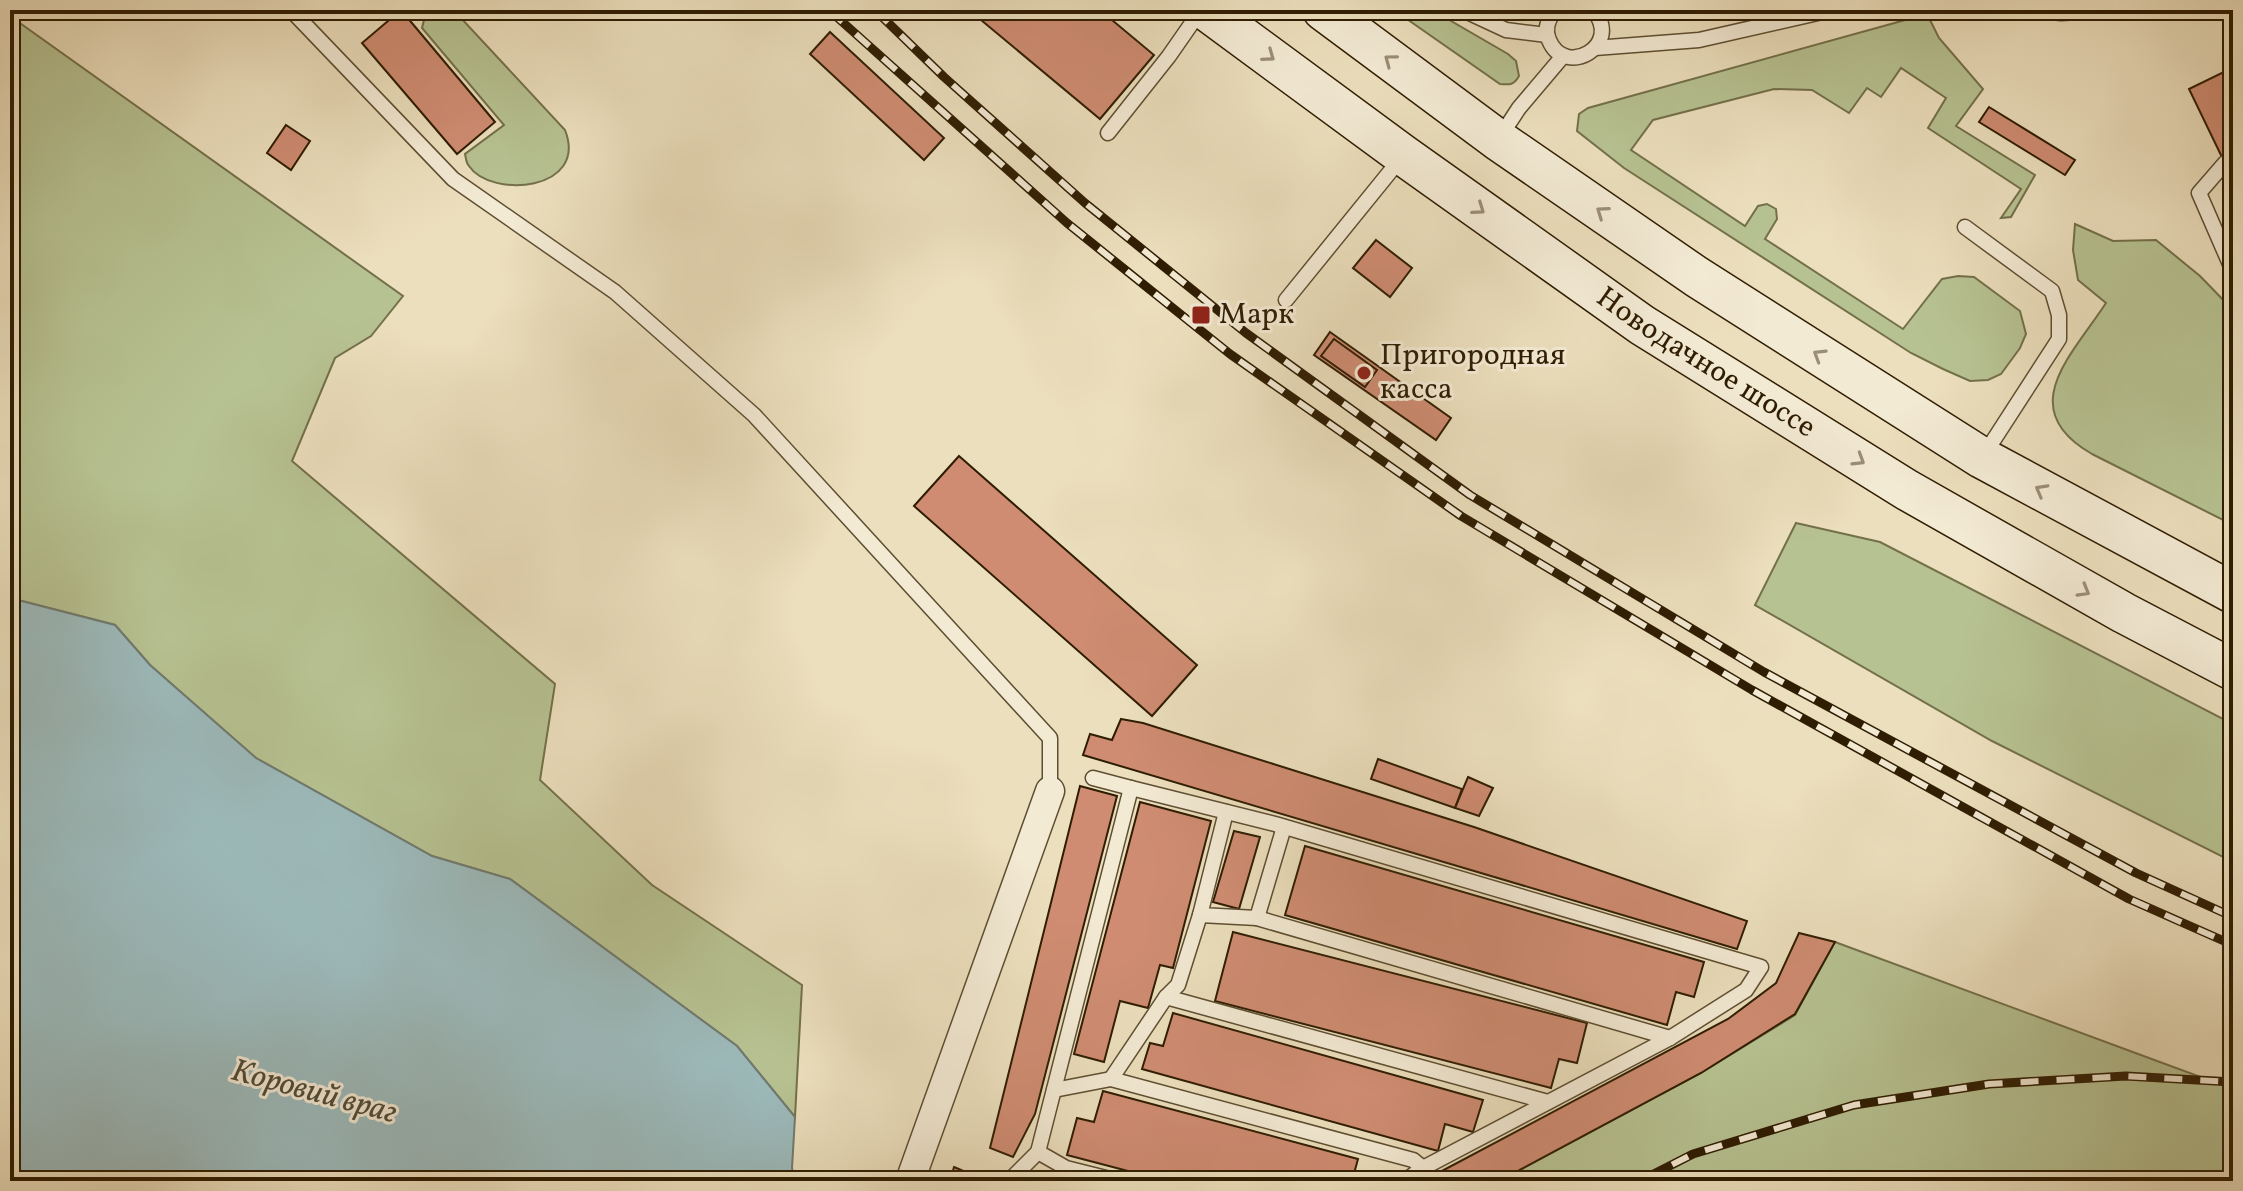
<svg xmlns="http://www.w3.org/2000/svg" width="2243" height="1191" viewBox="0 0 2243 1191" font-family="Vollkorn,serif">
<rect width="100%" height="100%" fill="#ecdfbd"/>
<filter id="stains"><feTurbulence type="fractalNoise" baseFrequency=".0025" numOctaves="4"/><feColorMatrix values="0 0 0 0 .2 0 0 0 0 .09 0 0 0 0 .02 0 0 0 .5 -.17"/></filter>
<radialGradient id="worn" r=".72"><stop offset=".6" stop-color="#630" stop-opacity="0"/><stop offset="1" stop-color="#630" stop-opacity=".3"/></radialGradient>
<g fill="#b7c292" stroke="#73704a" stroke-width="2">
<path d="M1394 10H1432L1508 54 1516 61 1519 76C1514 85 1510 85 1500 84Z"/>
<path d="M1633 10H1716C1690 18 1655 28 1633 10Z"/>
<path d="M449 13 461 18 565 130C589 191 491 199 469 166 466 163 466 158 465 154L504 125 422 28 424 20 436 14Z"/>
<path d="M1927 14 1939 38 1983 89 1956 126 2035 175 2011 217 2001 218 2021 189 1928 128 1946 98 1901 68 1881 97 1867 88 1849 113 1812 90 1774 89 1653 120 1631 150 1745 226 1758 206 1767 204 1776 209 1777 219 1765 239 1903 329 1942 279 1958 276 1974 277 2020 311 2026 334 2020 348 2001 374 1988 380 1970 381 1943 369 1911 353 1624 168 1577 131 1579 114 1588 108Z"/>
<path d="M10 16 403 296 371 336 335 358 292 461 555 684 540 780 652 885 802 985 795 1117 737 1046 510 879 432 856 256 758 150 665 115 625 10 598Z"/>
<path d="M2075 224 2113 241 2156 240 2200 276 2233 310V525L2092 454C2013 409 2072 355 2106 303L2078 280 2073 250Z"/>
<path d="M1796 523 1880 542 2233 724V862L1992 741 1755 605Z"/>
<path d="M1835 942 2233 1089V1181H1499L1701 1073 1795 1015Z"/>
</g>
<path fill="#9cbabb" stroke="#707b71" stroke-width="2" d="M10 598 115 625 150 665 256 758 432 856 510 879 737 1046 795 1117 792 1168 795 1181H10Z"/>
<g fill="#cf8c72" stroke="#2f1d02" stroke-width="2">
<path d="M401 10 495 122 457 154 362 43Z"/>
<path d="M969 10H1100L1154 55 1100 119Z"/>
<path d="M830 32 944 138 924 160 810 54Z"/>
<path d="M2232 68 2233 69V180L2189 89Z"/>
<path d="M1989 107 2075 160 2065 175 1979 122Z"/>
<path d="M286 125 310 141 291 170 267 153Z"/>
<path d="M1376 240 1412 268 1390 297 1353 268Z"/>
<path d="M1330 332 1451 418 1436 440 1314 355Z"/>
<path d="M1334 339 1377 370 1365 387 1321 356Z"/>
<path d="M959 456 1197 665 1152 716 914 506Z"/>
<path d="M1121 719 1143 723 1474 827 1747 921 1737 949 1083 755 1090 734 1112 740Z"/>
<path d="M1378 759 1462 789 1455 808 1371 779Z"/>
<path d="M1468 777 1493 788 1479 816 1455 808Z"/>
<path d="M1080 786 1117 796 1035 1114 1013 1157 990 1148Z"/>
<path d="M1140 802 1211 821 1173 968 1160 965 1148 1008 1120 1001 1104 1062 1074 1054Z"/>
<path d="M1234 831 1260 837 1239 909 1213 902Z"/>
<path d="M1305 846 1704 962 1694 997 1676 992 1667 1025 1285 915Z"/>
<path d="M1233 932 1587 1023 1577 1063 1559 1059 1551 1088 1215 1001Z"/>
<path d="M1799 933 1835 942 1795 1014 1701 1073 1499 1181H1423L1728 1019 1776 983Z"/>
<path d="M1173 1013 1483 1100 1473 1132 1445 1124 1438 1151 1142 1069 1150 1043 1163 1046Z"/>
<path d="M1103 1091 1358 1159 1352 1181H1166L1067 1155 1077 1118 1094 1122Z"/>
<path d="M954 1167 987 1181H950Z"/>
</g>
<g fill="none" stroke-linecap="round" stroke-linejoin="round">
<defs>
<g id="service">
<path d="M291 10 453 179 615 292 754 415 1050 738V791"/>
<path d="M1463 10 1506 30 1547 35"/>
<path d="M1555 10C1548 19 1544 29 1549 40 1565 79 1624 45 1593 10"/>
<path d="M2036 10 2061 13 2116 10"/>
<path d="M1595 48 1699 40 1831 10"/>
<path d="M1108 133 1169 56 1201 10"/>
<path d="M1500 137 1519 108 1563 56"/>
<path d="M2225 163 2199 193 2233 271"/>
<path d="M1965 227 2052 291 2059 315V339L1982 458"/>
<path d="M1286 300 1402 157"/>
<path d="M1131 788 1275 824 1761 967 1746 990 1670 1038 1423 1168 1405 1181"/>
<path d="M1226 812 1200 915 1257 918 1670 1038"/>
<path d="M1257 918 1284 827"/>
<path d="M1166 997 1178 985 1200 915"/>
<path d="M1054 1090 1111 1079"/>
<path d="M1038 1152 1066 1168 1118 1181"/>
<path d="M1423 1168 1413 1160 1111 1079 1166 997 1548 1102"/>
<path d="M1009 1181 1038 1152 1131 788 1093 778"/>
</g>
<path id="minor" d="M910 1181 1050 791"/>
<g id="secondary">
<path id="s1" d="M1206 10 1403 155 1642 325 1907 490 2124 613 2233 670"/>
<path d="M1323 10 1498 140 1697 277 1982 458 2233 593"/>
</g>
</defs>
<use href="#service" stroke="#5e4e31" stroke-width="17"/>
<use href="#minor" stroke="#5e4e31" stroke-width="31"/>
<use href="#secondary" stroke="#2f1d02" stroke-width="43"/>
<use href="#service" stroke="#f3ead4" stroke-width="14"/>
<use href="#minor" stroke="#f3ead4" stroke-width="28"/>
<use href="#secondary" stroke="#f3ead4" stroke-width="40"/>
<defs>
<g id="rail">
<path d="M829 10 1067 223 1230 354 1461 516 1752 690 2129 899 2233 945"/>
<path d="M875 10 944 77 1085 203 1246 333 1470 495 1764 672 2136 873 2233 917"/>
<path d="M1640 1181 1693 1154 1854 1105 1989 1084 2126 1076 2233 1082"/>
</g>
</defs>
<use href="#rail" stroke="#2f1d02" stroke-width="9"/>
<use href="#rail" stroke="#f3ead4" stroke-width="6" stroke-dasharray="18" stroke-linecap="butt"/>
</g>
<defs><path id="oneway-chevron" d="M-2-3.5L2.5 0L-2 3.5" fill="none" stroke-width="1.6" stroke-linecap="round" stroke-linejoin="round" transform="scale(2)"/></defs>
<g stroke="#9b8e76">
<use href="#oneway-chevron" transform="translate(1269 56) rotate(36)"/>
<use href="#oneway-chevron" transform="translate(1390 60) rotate(-143)"/>
<use href="#oneway-chevron" transform="translate(1479 209) rotate(35)"/>
<use href="#oneway-chevron" transform="translate(1602 212) rotate(-145)"/>
<use href="#oneway-chevron" transform="translate(1819 355) rotate(-148)"/>
<use href="#oneway-chevron" transform="translate(1859 460) rotate(32)"/>
<use href="#oneway-chevron" transform="translate(2041 490) rotate(-151)"/>
<use href="#oneway-chevron" transform="translate(2084 591) rotate(30)"/>
</g>
<g fill="#8f2418" stroke="#f3ead4" stroke-width="3">
<rect x="1191" y="305" width="20" height="20" rx="4"/>
<circle cx="1364" cy="373" r="8"/>
</g>
<g text-anchor="middle" dominant-baseline="central" stroke-width="6" stroke-linejoin="round" paint-order="stroke">
<g font-size="30" fill="#2f1d02" stroke="#f3ead4" text-anchor="start">
<text x="1219" y="315">Марк</text>
<text x="1380" y="356">Пригородная<tspan x="1380" dy="34">касса</tspan></text>
</g>
<g font-size="30" fill="#2f1d02" stroke="#f3ead4">
<text stroke="none"><textPath href="#s1" startOffset="612">Новодачное шоссе</textPath></text>
</g>
<g font-size="32" font-style="italic" fill="#504c3a" stroke="#f3ead4">
<text transform="translate(314 1093) rotate(15)">Коровий враг</text>
</g>
</g>
<rect width="2243" height="1191" fill="none" stroke="#ecdfbd" stroke-width="40"/>
<rect x="12" y="12" width="2219" height="1167" fill="none" stroke="#2f1d02" stroke-width="4"/>
<rect x="20" y="20" width="2203" height="1151" fill="none" stroke="#2f1d02" stroke-width="2"/>
<rect width="100%" height="100%" filter="url(#stains)"/>
<rect width="100%" height="100%" fill="url(#worn)"/>
</svg>
